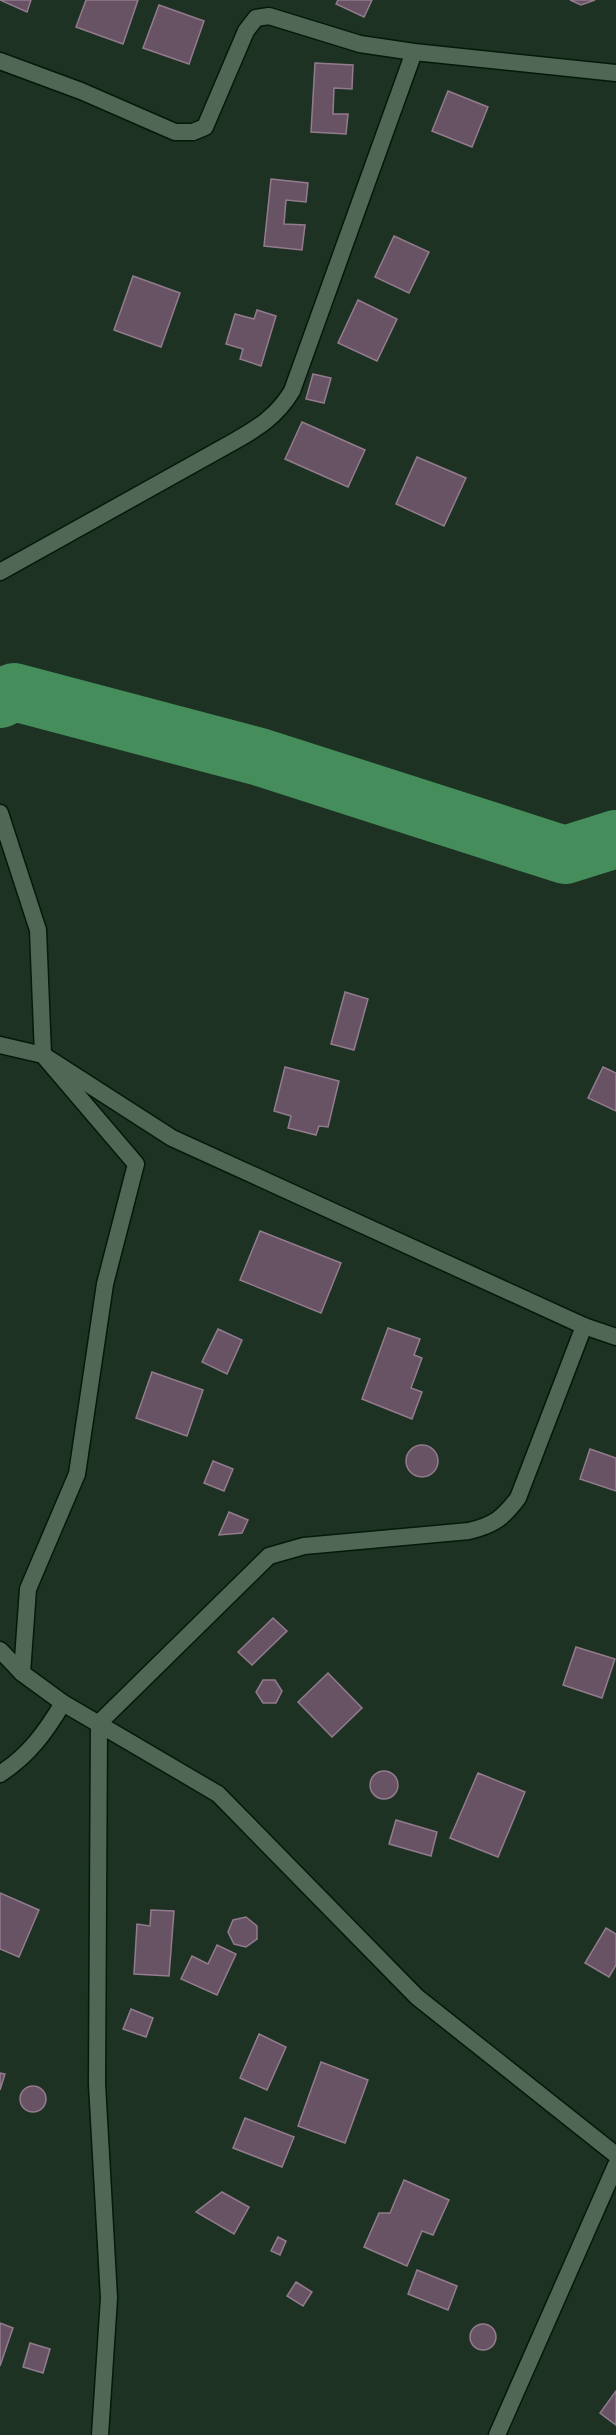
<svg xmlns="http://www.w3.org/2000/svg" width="616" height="2435" viewBox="0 0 616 2435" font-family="Cabin,sans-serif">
<rect width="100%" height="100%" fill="#1d3222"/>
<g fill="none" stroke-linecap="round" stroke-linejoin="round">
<path stroke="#458e5b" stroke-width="58" d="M0 699 14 692 260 757 565 855 616 839"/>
</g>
<g fill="#685364" stroke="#937b8e" stroke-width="1.5">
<path d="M0 0H31L27 12Z"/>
<path d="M86 0H138L123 44 76 27Z"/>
<path d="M338 0H372L364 17 336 4Z"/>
<path d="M595 0 581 5 570 0Z"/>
<path d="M159 5 204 21 189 64 143 48Z"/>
<path d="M315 63 353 65 352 89 334 88 333 114H348L346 134 311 132Z"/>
<path d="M448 91 488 107 472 147 432 131Z"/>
<path d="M271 179 308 183 306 202 286 200 284 224 305 225 302 250 264 246Z"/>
<path d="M394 236 429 252 409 293 375 277Z"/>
<path d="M133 276 180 293 161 347 114 330Z"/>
<path d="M358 300 397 319 377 361 338 343Z"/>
<path d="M257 310 276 316 261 366 240 359 243 349 226 344 235 314 254 319Z"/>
<path d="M313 374 331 378 324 403 306 399Z"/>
<path d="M302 422 365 450 348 487 285 459Z"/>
<path d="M417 457 466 478 444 526 396 504Z"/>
<path d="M345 992 368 999 354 1050 331 1044Z"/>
<path d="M285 1067 339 1081 328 1127 319 1126 316 1135 288 1128 291 1116 274 1111Z"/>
<path d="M603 1067 616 1073V1111L588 1098Z"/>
<path d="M260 1231 341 1263 321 1313 240 1280Z"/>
<path d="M388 1328 420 1339 414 1355 422 1358 411 1388 422 1392 412 1419 362 1399Z"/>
<path d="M218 1329 242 1340 227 1374 202 1362Z"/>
<path d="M152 1372 203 1390 187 1436 136 1418Z"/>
<circle cx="422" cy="1461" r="16"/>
<path d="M590 1449 616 1458V1491L580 1479Z"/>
<path d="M213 1461 233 1469 224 1491 204 1483Z"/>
<path d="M229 1512 248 1520 242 1533 219 1535Z"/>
<path d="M273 1618 287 1631 252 1665 238 1652Z"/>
<path d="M576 1647 615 1659 602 1698 563 1685Z"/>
<path d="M328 1673 362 1708 332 1737 298 1702Z"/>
<path d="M263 1680H275L282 1691 276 1703H263L256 1692Z"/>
<circle cx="384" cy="1785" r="14"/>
<path d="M478 1773 525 1792 498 1857 450 1838Z"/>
<path d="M396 1820 437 1832 431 1856 389 1844Z"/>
<path d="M0 1893 39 1910 19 1957 0 1949Z"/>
<path d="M151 1910 174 1911 169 1976 134 1974 137 1924 150 1926Z"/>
<path d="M246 1917 257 1926V1939L246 1947 234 1944 228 1932 233 1920Z"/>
<path d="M606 1928 616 1934V1965L609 1977 585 1963Z"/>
<path d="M217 1945 236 1954 217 1995 181 1979 192 1956 208 1964Z"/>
<path d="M131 2009 153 2018 146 2037 123 2029Z"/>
<path d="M259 2034 286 2047 267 2090 240 2078Z"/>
<path d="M321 2062 368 2080 345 2143 298 2126Z"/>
<path d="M0 2073 5 2074 0 2090Z"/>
<circle cx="33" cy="2099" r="13"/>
<path d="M245 2118 294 2137 282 2167 233 2148Z"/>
<path d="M404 2180 449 2200 433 2235 422 2231 407 2266 364 2247 379 2213H390Z"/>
<path d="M222 2192 249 2207 234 2234 196 2212Z"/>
<path d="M278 2237 286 2241 280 2255 271 2251Z"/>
<path d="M417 2270 457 2286 448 2310 408 2294Z"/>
<path d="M296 2282 312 2292 303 2306 287 2296Z"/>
<path d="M0 2323 13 2328 0 2366Z"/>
<circle cx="483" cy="2337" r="13"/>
<path d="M30 2343 50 2349 43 2373 23 2367Z"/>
<path d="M616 2391V2425L600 2413Z"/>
</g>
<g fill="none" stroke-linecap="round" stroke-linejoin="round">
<defs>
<g id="minor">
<path d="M0 61 81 91 175 132H193L205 127 246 31 256 18 269 16 360 44 414 52 616 73"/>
<path d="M0 572 233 442C258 428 277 416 292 391L414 52"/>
<path d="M0 813 38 930 43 1055 136 1164 105 1284 77 1474 28 1589 22 1673"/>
<path d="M0 1045 43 1055 172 1138 584 1326 616 1337"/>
<path d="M0 1650 22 1673 63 1703 218 1794 417 1997 616 2155"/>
<path d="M0 1774C29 1755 45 1733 63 1703"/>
<path d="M100 2435 109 2298 97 2084 99 1723 269 1556 304 1546 469 1531C494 1525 503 1518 518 1498L584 1326"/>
<path d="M497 2435 616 2165"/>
</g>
</defs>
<use href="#minor" stroke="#05190b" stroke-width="19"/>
<use href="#minor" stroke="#516756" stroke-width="16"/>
</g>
</svg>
